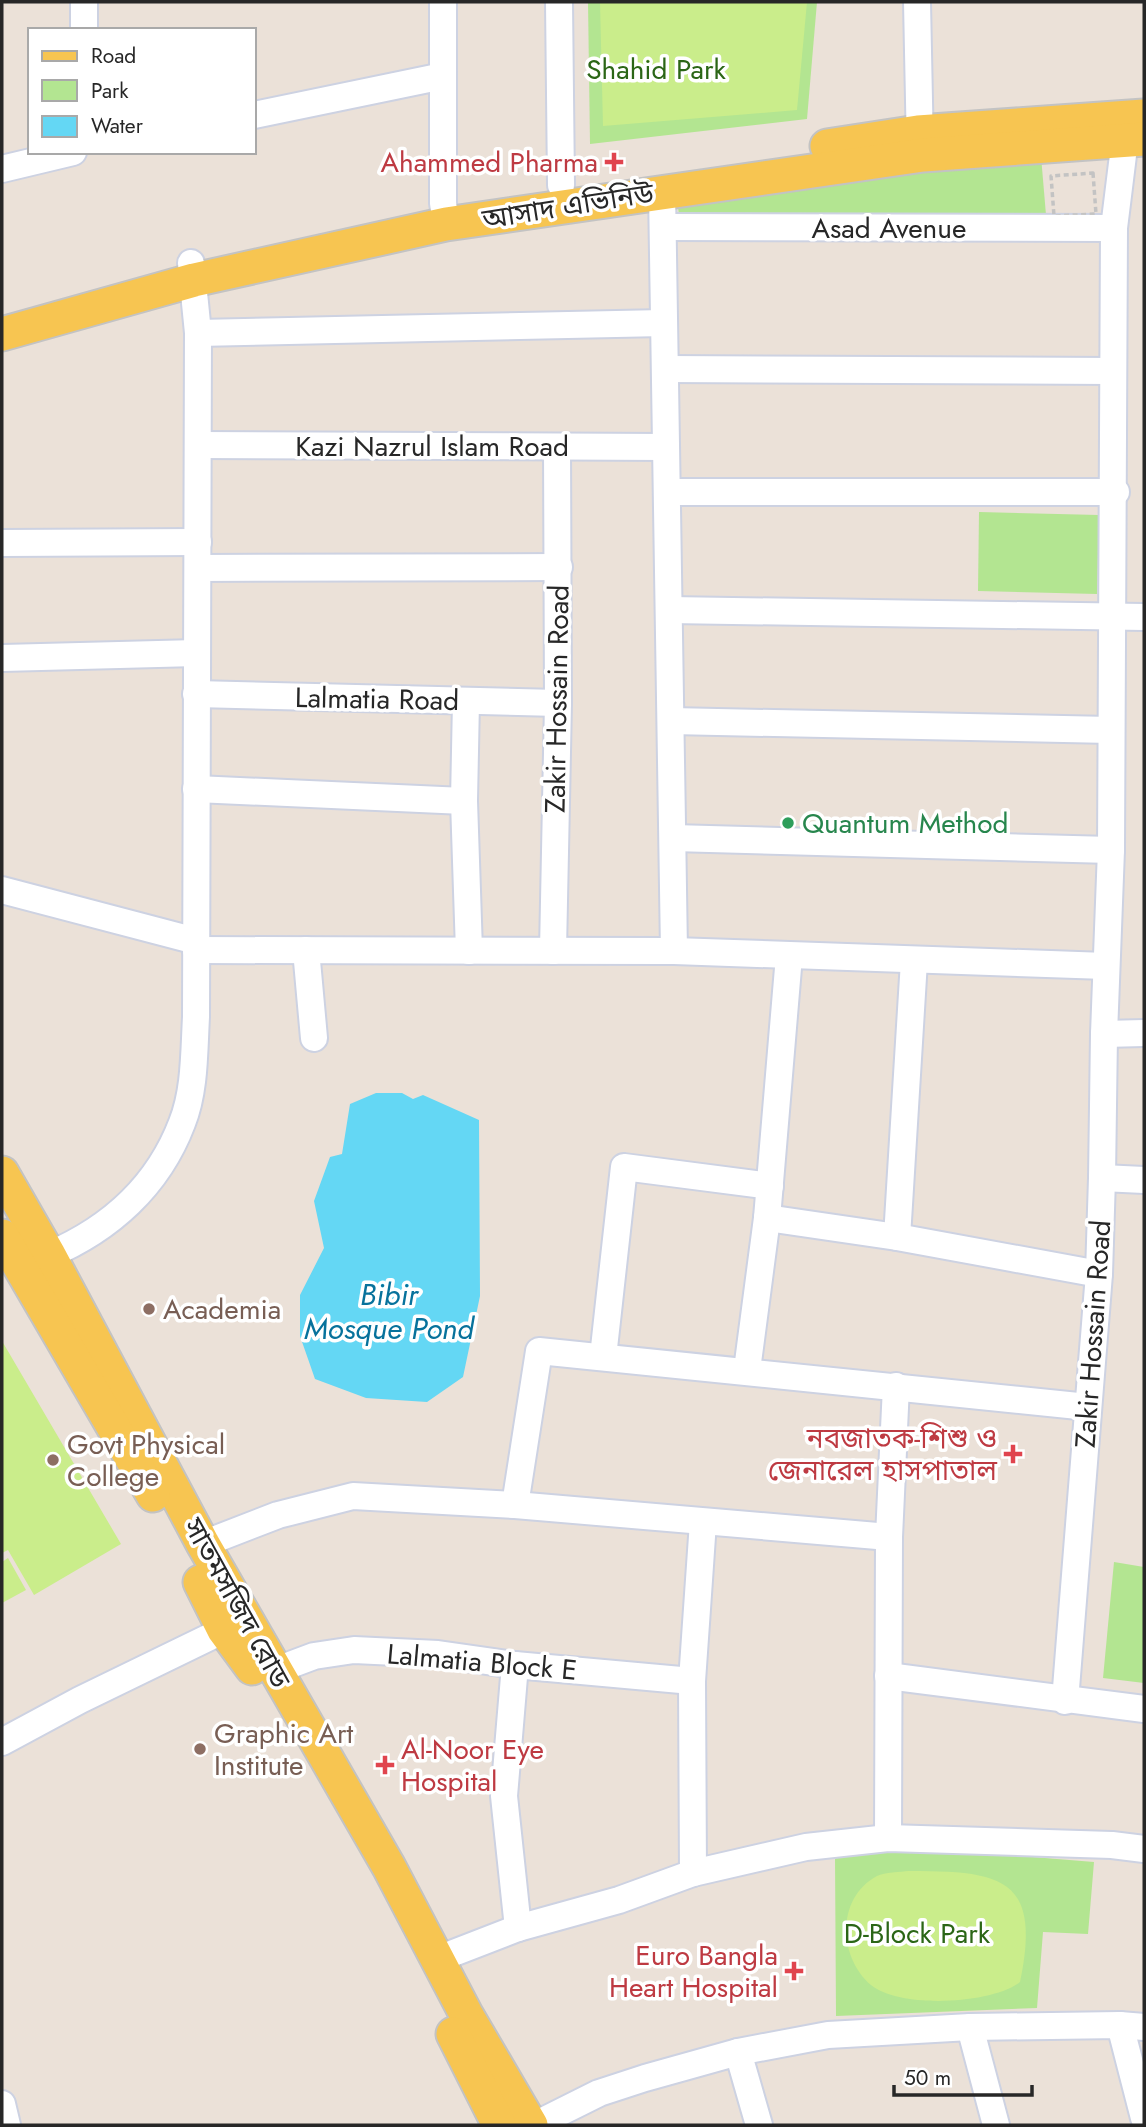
<svg xmlns="http://www.w3.org/2000/svg" width="1146" height="2127" viewBox="0 0 1146 2127" font-family="Jost,'Noto Sans Bengali',sans-serif">
<rect width="100%" height="100%" fill="#ebe1d8"/>
<g fill="#b3e591">
<path d="M588 2H817L807 119 590 144Z"/>
<path d="M1041 156 1046 215 680 222 677 200Z"/>
<path d="M979 512 1099 515 1097 594 978 591Z"/>
<path d="M1114 1562 1144 1567V1683L1103 1678Z"/>
<path d="M892 1852 1020 1856 1094 1862 1088 1934 1043 1932 1037 2008 836 2016 835 1857Z"/>
</g>
<g fill="#caed8b">
<path d="M600 2H807L797 110 603 126Z"/>
<path d="M2 1341 121 1544 34 1595 8 1550 2 1553Z"/>
<path d="M8 1558 26 1590 2 1603V1562Z"/>
<path d="M909 1871C1001 1871 1042 1877 1020 1982 992 2004 900 2009 871 1985 838 1957 836 1898 877 1876 885 1872 900 1872 909 1871Z"/>
</g>
<path fill="#64d7f4" d="M376 1093H402L413 1099 423 1095 479 1120 480 1296 463 1377 427 1402 366 1398 315 1379 300 1336V1295L324 1248 314 1201 330 1157 342 1154 350 1104Z"/>
<g fill="none" stroke-linecap="round" stroke-linejoin="round">
<defs>
<g id="minor">
<path d="M443 2V203L446 224"/>
<path d="M559 2 561 185"/>
<path d="M917 2 920 150"/>
<path d="M84 30V2"/>
<path d="M254 115 443 76"/>
<path d="M2 169 73 152"/>
<path d="M662 191 674 951"/>
<path d="M663 227 1114 228"/>
<path d="M198 333 664 323"/>
<path d="M665 369 1113 371"/>
<path d="M198 445 666 447"/>
<path d="M667 492H1116"/>
<path d="M2 543 198 542"/>
<path d="M198 568 559 567"/>
<path d="M669 610 1144 617"/>
<path d="M2 658 197 653"/>
<path d="M196 694 558 703"/>
<path d="M466 701 464 801 469 951"/>
<path d="M671 721 1111 730"/>
<path d="M196 789 464 801"/>
<path d="M673 838 1111 850"/>
<path d="M2 890 196 941"/>
<path d="M196 950 674 951 1106 966"/>
<path d="M306 950 314 1038"/>
<path d="M553 951 558 703 557 447"/>
<path d="M1104 1034 1144 1033"/>
<path d="M1102 1178 1144 1180"/>
<path d="M767 1218 897 1237 1099 1274"/>
<path d="M897 1237 914 961"/>
<path d="M49 1255C110 1229 158 1186 182 1123 195 1091 194 1052 196 1017L198 333 191 263"/>
<path d="M603 1357 624 1167 770 1186"/>
<path d="M747 1370 767 1218 789 956"/>
<path d="M515 1505 539 1351 1088 1407"/>
<path d="M203 1544 278 1515 353 1496 515 1505 889 1537"/>
<path d="M515 1665 504 1796 518 1928"/>
<path d="M274 1671 314 1656 354 1650 438 1654 515 1665 692 1681"/>
<path d="M888 1676 1144 1709"/>
<path d="M1065 1701 1099 1274 1102 1178 1104 1034 1111 850 1114 228 1125 139"/>
<path d="M2 1742 80 1700 224 1630"/>
<path d="M888 1838 889 1537 896 1386"/>
<path d="M693 1873 692 1681 703 1522"/>
<path d="M438 1959 518 1928 619 1900 693 1873 806 1847 888 1838 1112 1845 1144 1849"/>
<path d="M1120 2025 1144 2118"/>
<path d="M970 2027 996 2125"/>
<path d="M738 2052 759 2125"/>
<path d="M2 2104 7 2125"/>
<path d="M535 2125 599 2093 645 2078 738 2052 828 2035 970 2027 1120 2025 1144 2027"/>
</g>
<g id="major">
<path d="M827 146 918 132 1144 116"/>
<path d="M2 334 194 280 446 224 923 155 1144 139"/>
<path d="M2 1173 49 1255 203 1544 389 1867 466 2014 531 2125"/>
<path d="M2 1236 153 1495"/>
<path d="M200 1582 224 1630 252 1668"/>
<path d="M453 2034 499 2125"/>
</g>
</defs>
<use href="#minor" stroke="#cdd2e2" stroke-width="30"/>
<use href="#major" stroke="#c3c3c3" stroke-width="37"/>
<path stroke="#c3c3c3" stroke-width="3.5" stroke-dasharray="5 3.5" stroke-linecap="butt" d="M1093 173 1096 214 1054 216 1051 176Z"/>
<use href="#minor" stroke="#fff" stroke-width="26"/>
<use href="#major" stroke="#f7c551" stroke-width="33"/>
</g>
<g fill="#e0444e" stroke="#fff" stroke-width="2.5">
<path d="M610.5 151.5h7v7h7v7h-7v7h-7v-7h-7v-7h7z"/>
<path d="M1009.5 1443.5h7v7h7v7h-7v7h-7v-7h-7v-7h7z"/>
<path d="M381.5 1754.5h7v7h7v7h-7v7h-7v-7h-7v-7h7z"/>
<path d="M790.5 1960.5h7v7h7v7h-7v7h-7v-7h-7v-7h7z"/>
</g>
<circle fill="#2e9e5b" stroke="#fff" stroke-width="2.5" cx="788" cy="823" r="7"/>
<g fill="#8d6e63" stroke="#fff" stroke-width="2.5">
<circle cx="149" cy="1309" r="7"/>
<circle cx="53" cy="1460" r="7"/>
<circle cx="200" cy="1749" r="7"/>
</g>
<g text-anchor="middle" dominant-baseline="central" stroke-width="7" stroke-linejoin="round" paint-order="stroke">
<g font-size="28" fill="#2b6616" stroke="#fff">
<text x="656" y="69">Shahid Park</text>
<text x="917" y="1933">D-Block Park</text>
</g>
<g font-size="28" fill="#be3a42" stroke="#fff" text-anchor="end">
<text x="598" y="162">Ahammed Pharma</text>
<text x="997" y="1438">নবজাতক-শিশু ও<tspan x="997" dy="32">জেনারেল হাসপাতাল</tspan></text>
<text x="401" y="1749" text-anchor="start">Al-Noor Eye<tspan x="401" dy="32">Hospital</tspan></text>
<text x="778" y="1955">Euro Bangla<tspan x="778" dy="32">Heart Hospital</tspan></text>
</g>
<g font-size="28" fill="#272727" stroke="#fff">
<text transform="translate(568 206) rotate(-9)">আসাদ এভিনিউ</text>
<text x="889" y="228">Asad Avenue</text>
<text x="432" y="446">Kazi Nazrul Islam Road</text>
<text transform="translate(377 699) rotate(1)">Lalmatia Road</text>
<text transform="translate(557 699) rotate(-89)">Zakir Hossain Road</text>
<text transform="translate(1093 1334) rotate(-86)">Zakir Hossain Road</text>
<text transform="translate(237 1603) rotate(61)">সাতমসজিদ রোড</text>
<text transform="translate(482 1662) rotate(5)">Lalmatia Block E</text>
</g>
<g font-size="28" fill="#27864d" stroke="#fff" text-anchor="start">
<text x="802" y="823">Quantum Method</text>
</g>
<g font-size="28" fill="#785e54" stroke="#fff" text-anchor="start">
<text x="163" y="1309">Academia</text>
<text x="67" y="1444">Govt Physical<tspan x="67" dy="32">College</tspan></text>
<text x="214" y="1733">Graphic Art<tspan x="214" dy="32">Institute</tspan></text>
</g>
<g font-size="30" font-style="italic" fill="#07729c" stroke="#fff">
<text x="389" y="1294">Bibir<tspan x="389" dy="34">Mosque Pond</tspan></text>
</g>
</g>
<rect width="1146" height="2127" fill="none" stroke="#272727" stroke-width="7"/>
<rect x="28" y="28" width="228" height="126" fill="#ffffff" stroke="#a9a9a9" stroke-width="2"/>
<rect x="42" y="51" width="35" height="10" fill="#f7c551" stroke="#a9a9a9" stroke-width="2"/>
<text x="91" y="63" font-size="21" fill="#272727">Road</text>
<rect x="42" y="80" width="35" height="21" fill="#b3e591" stroke="#a9a9a9" stroke-width="2"/>
<text x="91" y="98" font-size="21" fill="#272727">Park</text>
<rect x="42" y="116" width="35" height="21" fill="#64d7f4" stroke="#a9a9a9" stroke-width="2"/>
<text x="91" y="133" font-size="21" fill="#272727">Water</text>
<path d="M894 2085v10h138v-10" fill="none" stroke="#272727" stroke-width="3.5"/>
<text x="904" y="2085" font-size="21" fill="#272727" stroke="#ffffff" stroke-width="5" paint-order="stroke">50 m</text>
</svg>
